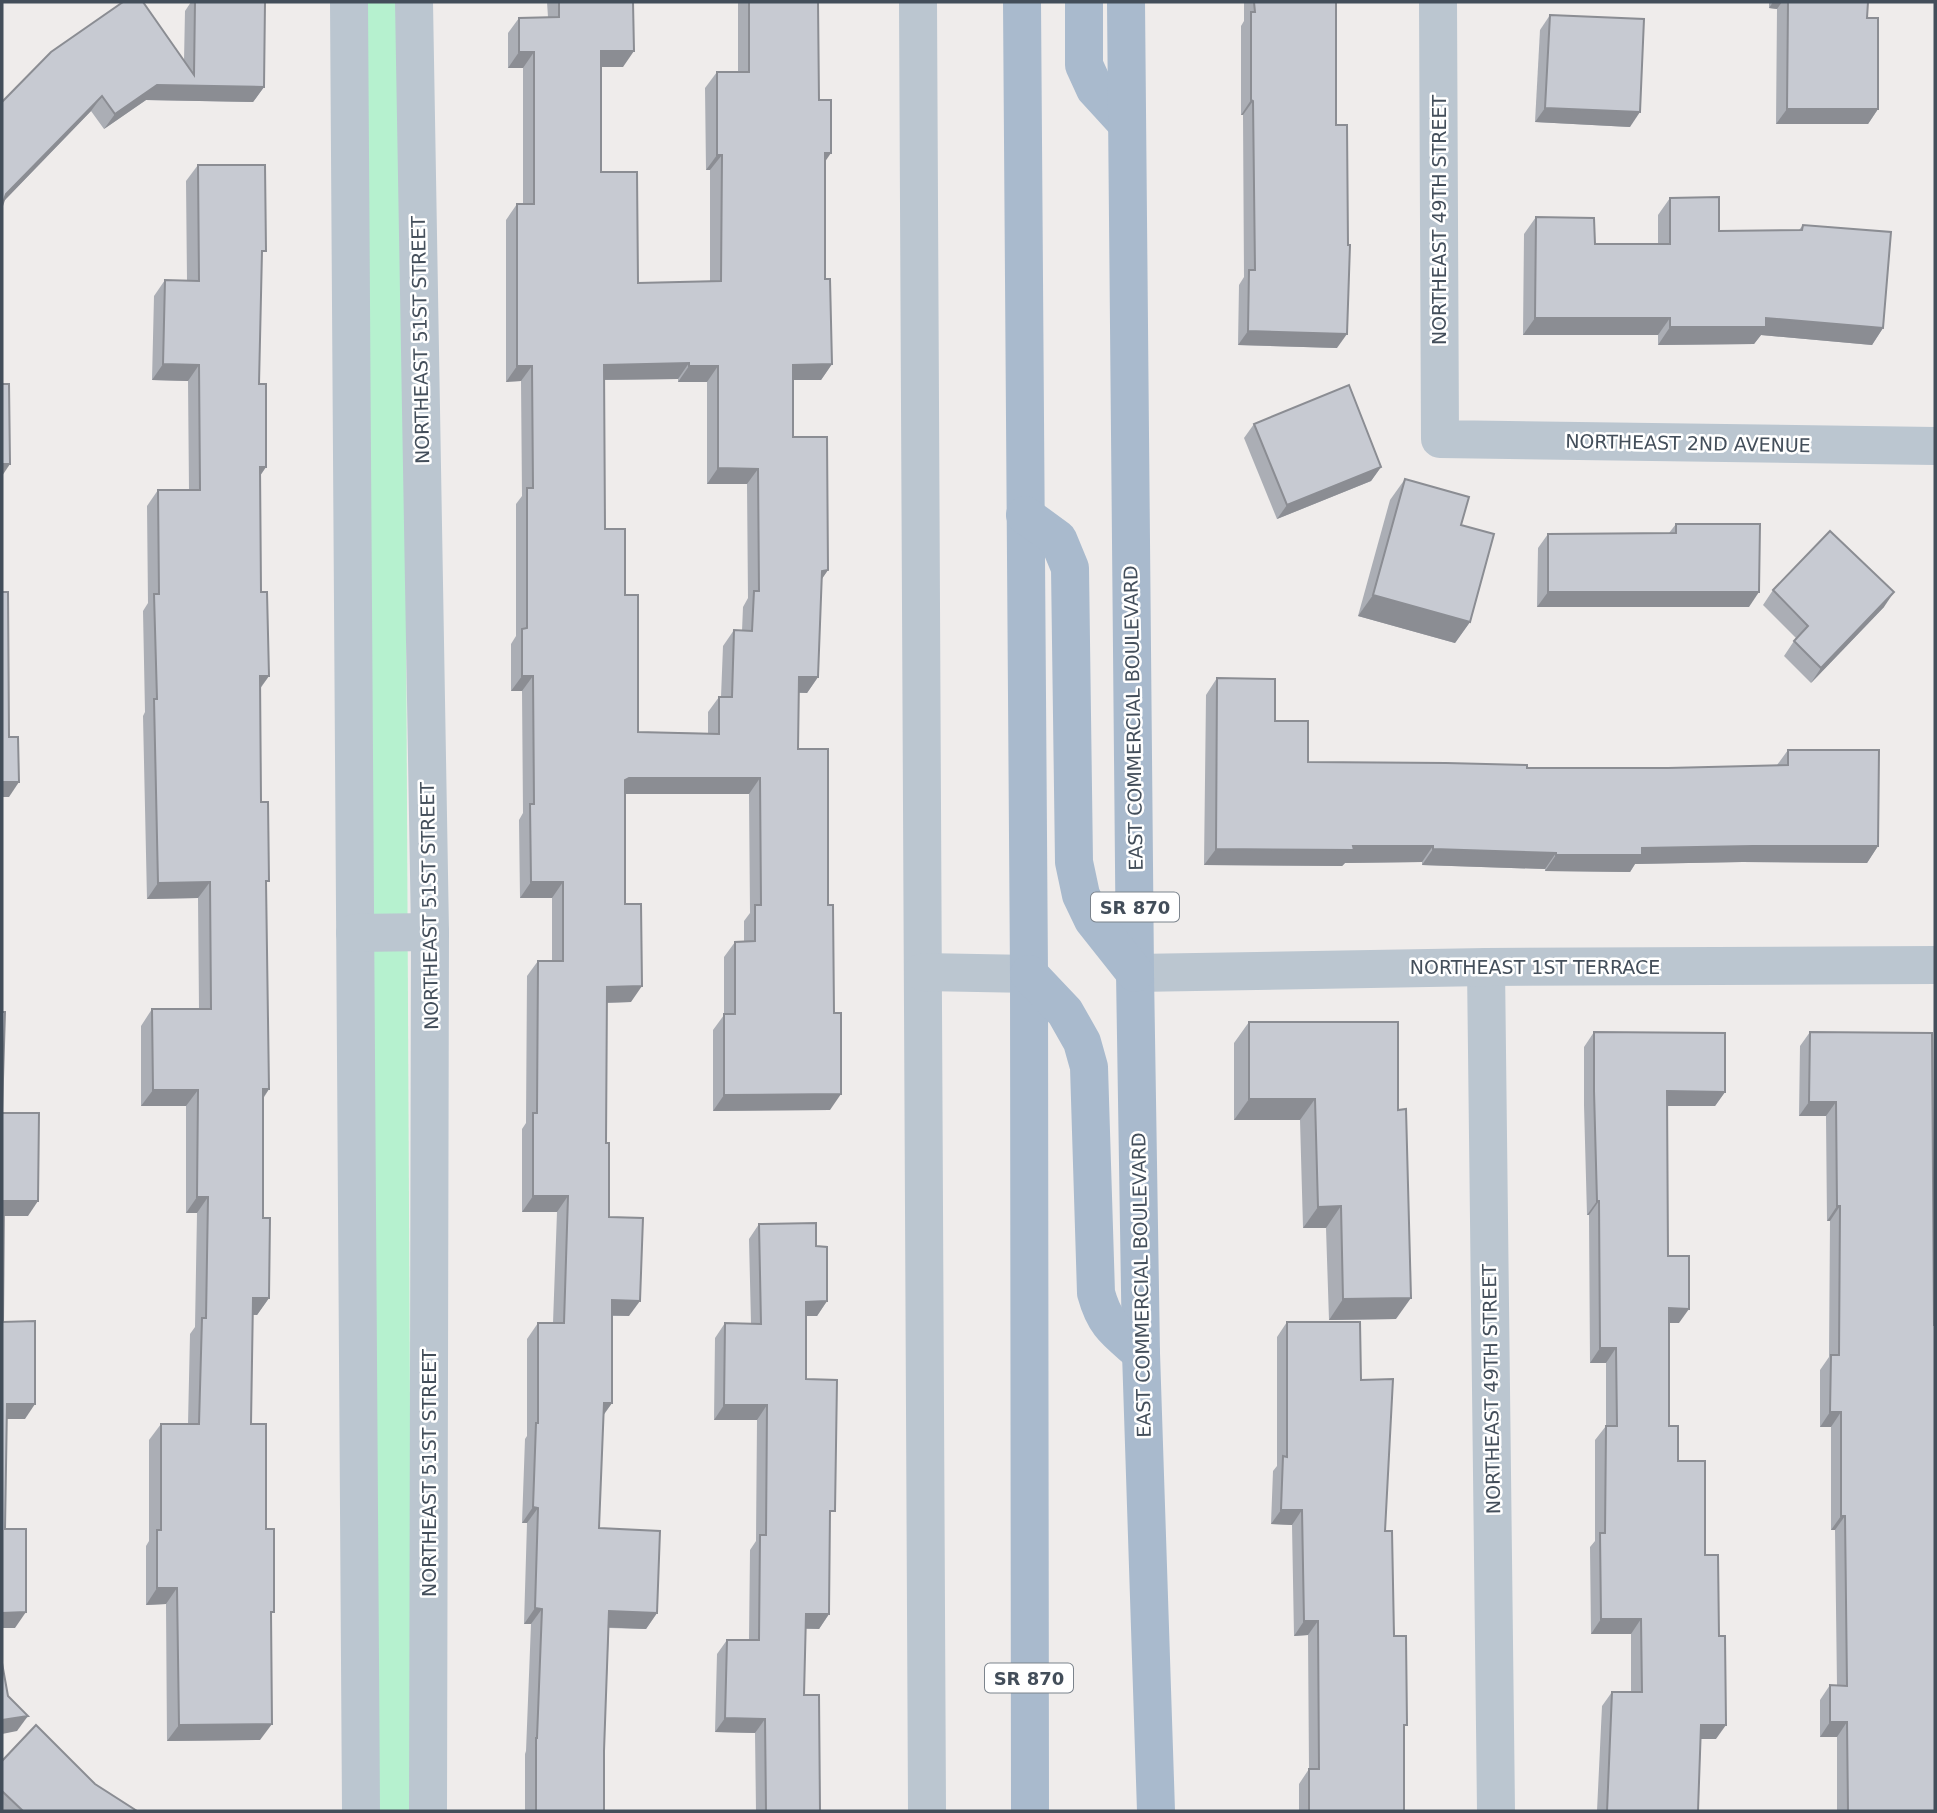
<svg xmlns="http://www.w3.org/2000/svg" width="1937" height="1813" viewBox="0 0 1937 1813" font-family="'DejaVu Sans',sans-serif">
<rect width="100%" height="100%" fill="#efeceb"/>
<path fill="#b6f1cf" d="M359 2H403L412 1811H376Z"/>
<g fill="none" stroke-linecap="round" stroke-linejoin="round">
<g stroke="#bbc6d0" stroke-width="38">
<path d="M349 2 361 1811"/>
<path d="M414 2 430 932 428 1811"/>
<path d="M918 2 927 1811"/>
<path d="M1438 2 1440 439 1935 446"/>
<path d="M355 933 430 932"/>
<path d="M1486 967 1496 1811"/>
<path d="M923 972 1029 974"/>
<path d="M1135 973 1486 967 1935 965"/>
</g>
<g stroke="#a9bacd" stroke-width="38">
<path d="M1022 2 1029 974 1030 1811"/>
<path d="M1084 2V65L1095 89 1127 124"/>
<path d="M1126 2 1135 973 1141 1353 1156 1811"/>
<path d="M1025 515 1058 539 1070 568 1074 862 1081 895 1093 920 1135 973"/>
<path d="M1029 974 1065 1012 1082 1042 1089 1067 1096 1293C1105 1326 1117 1332 1141 1353"/>
</g>
</g>
<g fill="#abaeb5" fill-rule="evenodd">
<path d="M191 2H265L264 87 253 102 146 100 104 129 91 111 4 201 2 102 184 61 185 11Z"/>
<path d="M547 2H633L623 67H601V172L638 283 710 281V170H706L705 88 717 72H738V2H818L819 100 825 163V279L832 364 821 380H793V437L828 570 821 580 818 677 807 693H799L798 749 828 905 830 1110 713 1111V1030L724 1015V957L735 942H744V921L750 913 749 794H625V904L631 1002 607 1003 606 1143 609 1217 629 1316H612V1403L603 1416 599 1528 657 1613 646 1629 609 1628 604 1751V1811H525V1754L526 1751 531 1624H524L527 1523H522L525 1439 527 1436V1339L538 1323H553L557 1212H522V1129L526 1123 527 976 538 961H552V898H520L519 820 523 813 522 691H511V644L516 636V504L522 496 521 381 506 382V220L517 204H523V68H508V33L519 18 548 17ZM678 379V382H707V484H747L748 598 743 607 742 631 734 630 723 646 721 697H719L708 712V733L638 732 625 595 605 529 604 380Z"/>
<path d="M1244 2H1336L1337 348 1238 345 1239 285 1244 277 1243 115H1241V26L1244 21Z"/>
<path d="M1769 2H1868L1867 18 1878 109 1868 124H1776L1777 9 1769 8Z"/>
<path d="M1550 15 1630 127 1535 122 1540 30Z"/>
<path d="M198 165 262 256 259 384 266 467 260 476 261 592 269 676 260 689 261 802 266 885 269 1089 263 1099V1218L269 1298 257 1315H253L251 1424 266 1529 271 1616 260 1740 167 1741 166 1604 146 1605V1546L149 1541V1440L161 1424H188L190 1334 195 1327 197 1213H186V1106H141V1026L152 1009H199L198 898 147 899 143 716 145 712 143 611 148 603 147 506 158 490H189L188 381 152 380 154 296 165 280H187L186 181Z"/>
<path d="M1670 198 1719 231 1799 230 1803 225 1883 328 1872 345 1761 335 1754 344 1658 345V335H1523L1524 234 1536 217 1595 244H1658V215Z"/>
<path d="M1254 424 1381 467 1371 481 1277 519 1244 438Z"/>
<path d="M1405 479 1461 525 1470 622 1455 643 1358 616 1390 500Z"/>
<path d="M1676 524 1749 607H1537L1538 548 1548 534 1669 533Z"/>
<path d="M1773 590 1884 607 1811 683 1784 656 1796 638 1763 605Z"/>
<path d="M1217 678 1275 721 1308 762 1527 768H1668L1777 765 1788 750 1878 846 1867 863 1742 862 1635 864 1630 872 1545 871V869L1422 865V862L1345 863 1342 866 1204 865 1206 695Z"/>
<path d="M1249 1022H1398L1396 1319 1329 1320 1326 1228H1303L1300 1120H1234V1043Z"/>
<path d="M1594 1032 1725 1092 1715 1106H1667L1668 1256 1679 1323H1669V1426L1678 1461 1705 1555 1716 1739H1701L1698 1811H1597L1602 1706 1612 1692H1631V1634H1591L1590 1547 1595 1541V1440L1606 1426V1363H1590L1589 1215H1587L1584 1105V1047Z"/>
<path d="M1810 1032 1932 1033 1935 1811H1837V1737H1820V1700L1830 1685 1837 1686 1835 1530H1831V1427H1820V1370L1829 1357 1830 1221H1827L1826 1116H1799L1800 1046Z"/>
<path d="M759 1224 816 1246 827 1301 817 1316H806V1379L830 1518 829 1614 819 1629H806L804 1695 820 1811H756L755 1733 715 1732 717 1654 727 1640H749L750 1550 756 1541 757 1420H714L715 1338 725 1323H751L749 1239Z"/>
<path d="M1287 1322 1361 1380 1385 1531 1404 1730V1811H1299V1784L1309 1769 1308 1635 1294 1636 1292 1525 1271 1524 1273 1471 1277 1466V1337Z"/>
<path d="M2 1761 95 1784 137 1811H2Z"/>
</g>
<g fill="#8b8d93">
<path d="M1773 2H1782L1777 9 1769 8Z"/>
<path d="M601 51H634L623 67H590Z"/>
<path d="M519 52H534L523 68H508Z"/>
<path d="M157 85 264 87 253 102 146 100 104 129 115 114Z"/>
<path d="M102 96 91 111 2 203 6 194Z"/>
<path d="M1251 100 1253 101 1243 115H1241Z"/>
<path d="M1545 108 1640 112 1630 127 1535 122Z"/>
<path d="M1787 109H1878L1868 124H1776Z"/>
<path d="M825 153H831L820 169Z"/>
<path d="M717 155H722L710 170H706Z"/>
<path d="M1535 318H1670L1658 335H1523Z"/>
<path d="M1766 318 1883 328 1872 345 1761 335 1754 344 1658 345 1670 327Z"/>
<path d="M1248 331 1347 334 1337 348 1238 345Z"/>
<path d="M689 363 678 379 592 380 604 365Z"/>
<path d="M163 364 199 365 188 381 152 380Z"/>
<path d="M832 364 821 380H782L793 365Z"/>
<path d="M517 366H532L521 381 506 382Z"/>
<path d="M689 366H718L707 382H678Z"/>
<path d="M2 464H10L2 476Z"/>
<path d="M260 467H266L254 484Z"/>
<path d="M1381 467 1371 481 1277 519 1287 505Z"/>
<path d="M718 468 758 469 747 484H707Z"/>
<path d="M828 570 817 586 822 571Z"/>
<path d="M1548 592H1759L1749 607H1537Z"/>
<path d="M1894 592 1884 607 1811 683 1821 668Z"/>
<path d="M1373 595 1470 622 1455 643 1358 616Z"/>
<path d="M260 676H269L257 692Z"/>
<path d="M522 676H533L522 691H511Z"/>
<path d="M799 677H818L807 693 788 692Z"/>
<path d="M629 778H760L749 794H618L625 780Z"/>
<path d="M2 782H19L9 797H2Z"/>
<path d="M1353 846H1433L1422 862 1345 863 1342 866 1204 865 1216 849Z"/>
<path d="M1753 846H1878L1867 863 1742 862 1635 864 1630 872 1545 871 1556 855 1642 848Z"/>
<path d="M1433 849 1556 853 1545 869 1422 865Z"/>
<path d="M210 882 198 898 147 899 158 883Z"/>
<path d="M531 882H563L552 898H520Z"/>
<path d="M642 986 631 1002 596 1003 607 987Z"/>
<path d="M263 1089H269L258 1105Z"/>
<path d="M153 1090H198L186 1106H141Z"/>
<path d="M1667 1091 1725 1092 1715 1106H1657Z"/>
<path d="M841 1094 830 1110 713 1111 724 1095Z"/>
<path d="M1249 1099H1315L1300 1120H1234Z"/>
<path d="M1809 1102H1836L1826 1116H1799Z"/>
<path d="M533 1196H568L557 1212H522Z"/>
<path d="M197 1197H208L197 1213H186Z"/>
<path d="M4 1201H38L28 1216H2Z"/>
<path d="M1597 1201H1599L1589 1215H1587Z"/>
<path d="M1341 1206 1326 1228H1303L1318 1207Z"/>
<path d="M1837 1206H1840L1830 1221H1827Z"/>
<path d="M253 1298H269L257 1315 242 1314Z"/>
<path d="M1411 1298 1396 1319 1329 1320 1343 1299Z"/>
<path d="M612 1300 640 1301 629 1316 601 1315Z"/>
<path d="M827 1301 817 1316H796L806 1302Z"/>
<path d="M1669 1308 1689 1309 1679 1323H1659Z"/>
<path d="M1600 1348H1616L1606 1363H1590Z"/>
<path d="M604 1403H612L601 1418Z"/>
<path d="M7 1404H35L25 1419H2Z"/>
<path d="M724 1405H767L757 1420H714Z"/>
<path d="M1830 1412H1841L1831 1427H1820Z"/>
<path d="M533 1507 538 1508 527 1523H522Z"/>
<path d="M1281 1510H1302L1292 1525 1271 1524Z"/>
<path d="M1841 1516H1845L1835 1530H1831Z"/>
<path d="M157 1588H177L166 1604 146 1605Z"/>
<path d="M535 1608 542 1609 531 1624H524Z"/>
<path d="M609 1611 657 1613 646 1629 598 1627Z"/>
<path d="M26 1612 15 1628H2V1613Z"/>
<path d="M806 1614H829L819 1629 796 1628Z"/>
<path d="M1601 1619H1641L1631 1634H1591Z"/>
<path d="M1304 1621H1318L1308 1635 1294 1636Z"/>
<path d="M28 1716 17 1731 2 1734V1720Z"/>
<path d="M725 1718 765 1719 755 1733 715 1732Z"/>
<path d="M1830 1722H1847L1837 1737H1820Z"/>
<path d="M272 1724 260 1740 167 1741 179 1725Z"/>
<path d="M1701 1725H1726L1716 1739H1691Z"/>
</g>
<g fill="#c7cad2" stroke="#8b8d93" stroke-width="2" fill-rule="evenodd">
<path d="M123 2H143L194 75 195 2H265L264 87 157 85 115 114 102 96 6 194 2 206V102L51 52Z"/>
<path d="M559 2H633L634 51H601V172H637L638 283 721 281 722 155H717V72H749V2H818L819 100H831V153H825V279H830L832 364 793 365V437H827L828 570 822 571 818 677H799L798 749H828V905H833L834 1013H841V1094L724 1095V1014H735V942L755 941V905H761L760 778H629L625 780V904H641L642 986 607 987 606 1143H609V1217L643 1218 640 1301 612 1300V1403H604L599 1528 660 1531 657 1613 609 1611 604 1751V1811H536V1738H537L542 1609 535 1608 538 1508 533 1507 536 1423H538V1323H564L568 1196H533V1113H537L538 961H563V882H531L530 804H534L533 676H522V629L527 628V488H533L532 366H517V204H534V52H519V18L559 17ZM689 363V366H718V468L758 469 759 591H754L752 631 734 630 732 697H719V734L638 732V595H625V529H605L604 365Z"/>
<path d="M1254 2H1336V125H1347L1348 245H1350L1347 334 1248 331 1249 270H1255L1253 101 1251 100V12H1255Z"/>
<path d="M1788 2H1868L1867 18H1878V109H1787Z"/>
<path d="M1550 15 1644 19 1640 112 1545 108Z"/>
<path d="M198 165H265L266 251H262L259 384H266V467H260L261 592H267L269 676H260L261 802H268L269 881H266L269 1089H263V1218H270L269 1298H253L251 1424H266V1529H274V1612H271L272 1724 179 1725 177 1588H157V1530H161V1424H199L202 1318H206L208 1197H197L198 1090H153L152 1009H211L210 882 158 883 154 699H157L154 594H159L158 490H200L199 365 163 364 165 280 199 281Z"/>
<path d="M1719 197V231L1802 230 1803 225 1891 232 1883 328 1766 318V327H1670V318H1535L1536 217 1594 218 1595 244H1670V198Z"/>
<path d="M2 384H9L10 464H2Z"/>
<path d="M1349 385 1381 467 1287 505 1254 424Z"/>
<path d="M1405 479 1469 497 1461 525 1494 534 1470 622 1373 595Z"/>
<path d="M1676 524H1760L1759 592H1548V534L1676 533Z"/>
<path d="M1830 531 1894 592 1821 668 1794 641 1808 626 1773 590Z"/>
<path d="M2 592H8L9 737H18L19 782H2Z"/>
<path d="M1217 678 1275 679V721H1308V762L1446 763 1527 765V768H1668L1788 765V750H1879L1878 846H1753L1642 848V855H1556V853L1433 849V846H1353L1354 850 1216 849Z"/>
<path d="M2 1012H5L2 1112Z"/>
<path d="M1249 1022H1398V1110L1406 1109 1411 1298 1343 1299 1341 1206 1318 1207 1315 1099H1249Z"/>
<path d="M1594 1032 1725 1033V1092L1667 1091 1668 1256H1689V1309L1669 1308V1426H1678V1461H1705V1555H1718L1719 1636H1725L1726 1725H1701L1698 1811H1607L1612 1692H1642L1641 1619H1601L1600 1533H1605L1606 1426H1617L1616 1348H1600L1599 1201H1597L1594 1091Z"/>
<path d="M1810 1032 1932 1033 1934 1325H1935V1811H1848L1847 1722H1830V1685L1847 1686 1845 1516H1841V1412H1830L1831 1355H1839L1840 1206H1837L1836 1102H1809Z"/>
<path d="M2 1113H39L38 1201H4L3 1322 35 1321V1404H7L5 1529H26V1612L2 1613Z"/>
<path d="M816 1223V1246L827 1247V1301L806 1302V1379L837 1380 835 1511H830L829 1614H806L804 1695H819L820 1811H766L765 1719 725 1718 727 1640H759L760 1535H766L767 1405H724L725 1323 761 1324 759 1224Z"/>
<path d="M1287 1322H1360L1361 1380 1393 1379 1385 1531H1392L1394 1636H1406L1407 1725H1404V1811H1309V1769H1319L1318 1621H1304L1302 1510H1281L1283 1456 1287 1457Z"/>
<path d="M2 1663 8 1696 28 1716 2 1720Z"/>
<path d="M36 1725 95 1784 137 1811H23L2 1791V1761Z"/>
</g>
<g text-anchor="middle" dominant-baseline="central" stroke-width="5" stroke-linejoin="round" paint-order="stroke">
<g fill="#fff" stroke="#7b838c" stroke-width="2">
<rect x="1091" y="892.5" width="88" height="29" rx="5"/>
<rect x="985" y="1663.5" width="88" height="29" rx="5"/>
</g>
<g font-size="18" font-weight="bold" fill="#434e5a">
<text x="1135" y="907">SR 870</text>
<text x="1029" y="1678">SR 870</text>
</g>
<g font-size="19" fill="#434e5a" stroke="#fff">
<text transform="translate(1439 220) rotate(-90)">NORTHEAST 49TH STREET</text>
<text transform="translate(420 340) rotate(-91)">NORTHEAST 51ST STREET</text>
<text transform="translate(1688 443) rotate(1)">NORTHEAST 2ND AVENUE</text>
<text transform="translate(1133 718) rotate(-91)">EAST COMMERCIAL BOULEVARD</text>
<text transform="translate(429 906) rotate(-91)">NORTHEAST 51ST STREET</text>
<text x="1535" y="967">NORTHEAST 1ST TERRACE</text>
<text transform="translate(1141 1285) rotate(-91)">EAST COMMERCIAL BOULEVARD</text>
<text transform="translate(1491 1389) rotate(-91)">NORTHEAST 49TH STREET</text>
<text transform="translate(429 1473) rotate(-90)">NORTHEAST 51ST STREET</text>
</g>
</g>
<rect width="1937" height="1813" fill="none" stroke="#434e5a" stroke-width="7"/>
</svg>
